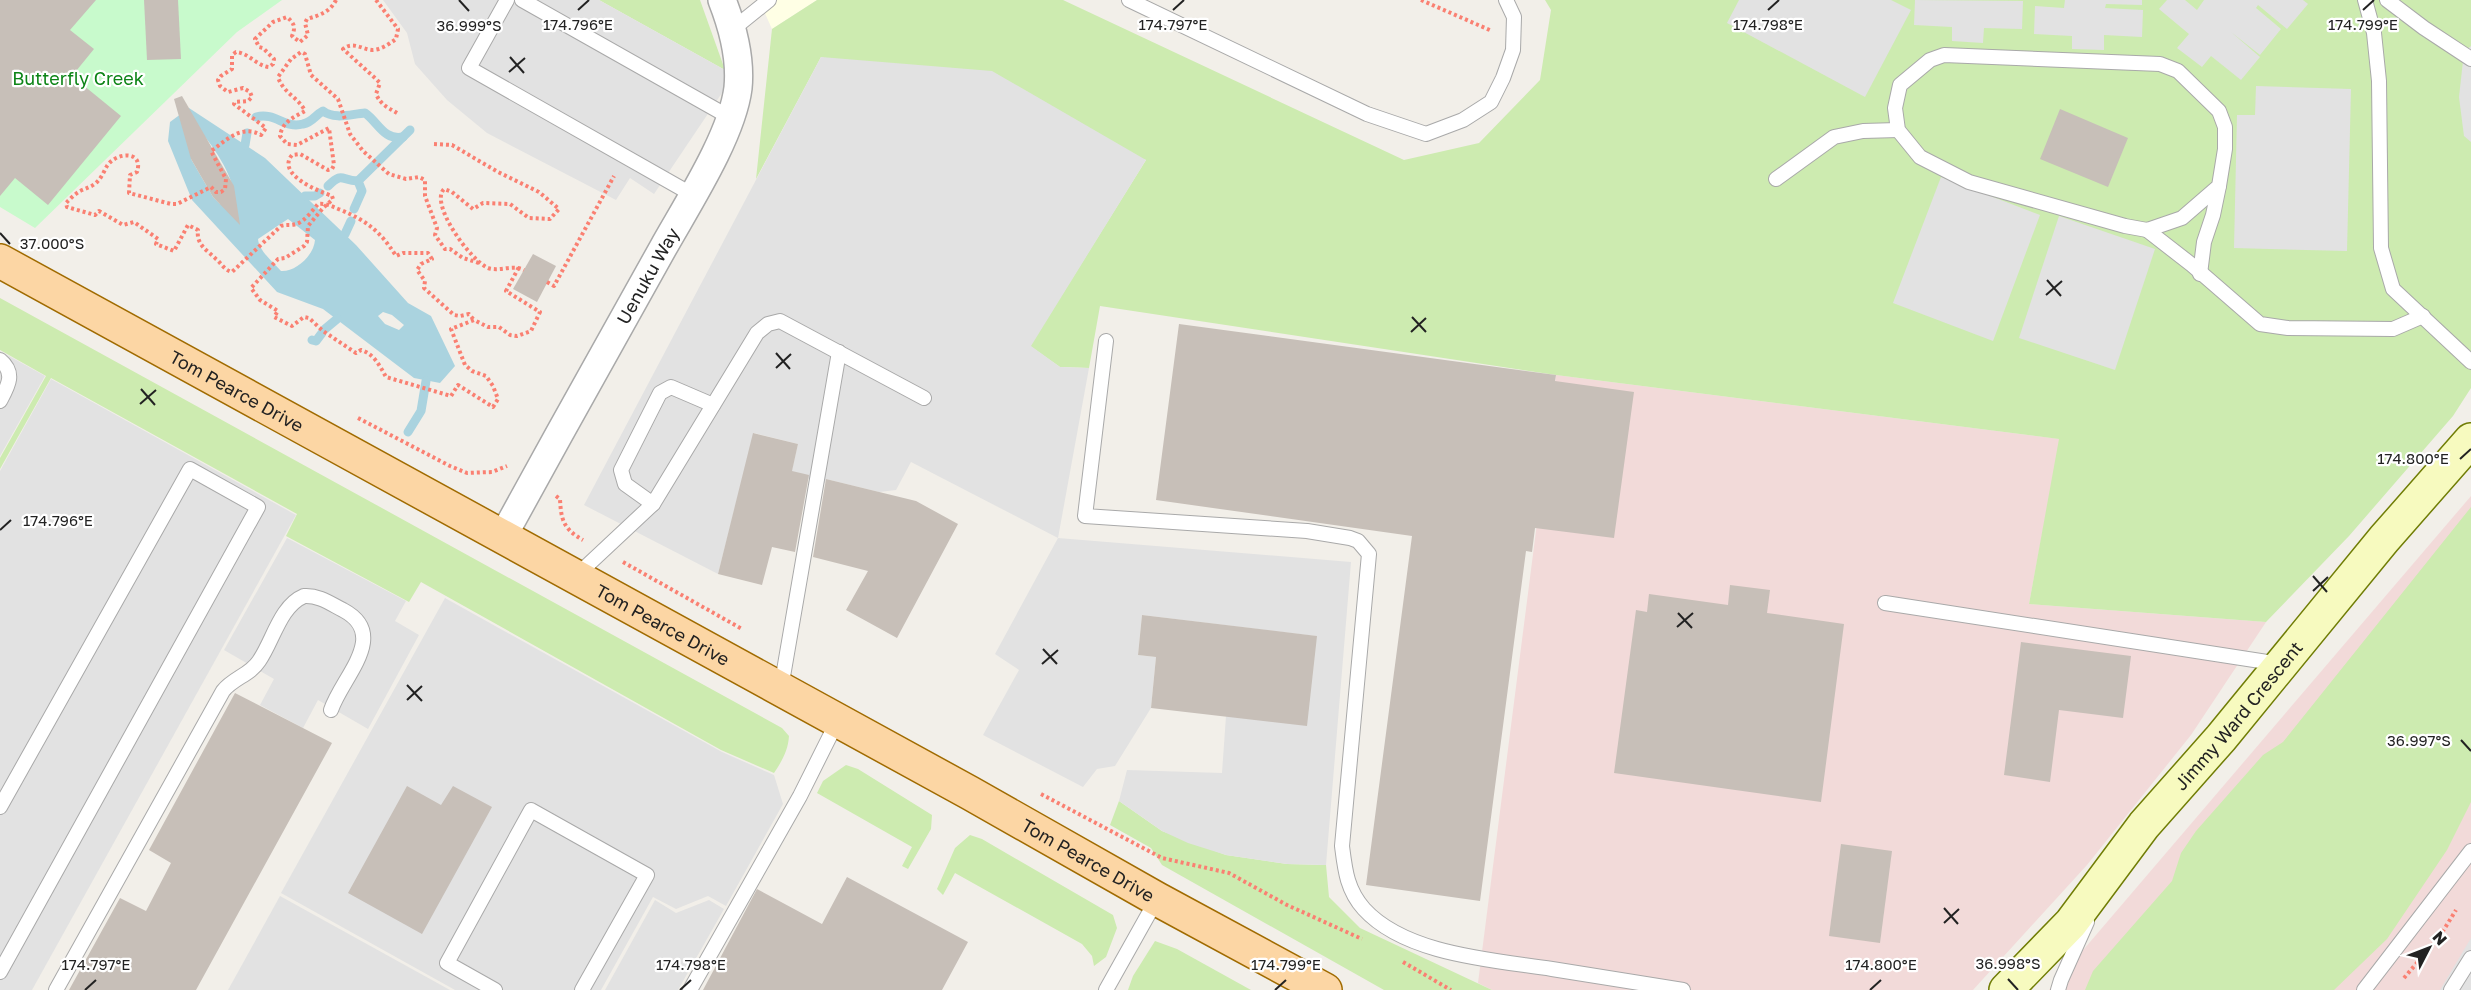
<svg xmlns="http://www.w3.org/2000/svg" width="2471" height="990" viewBox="0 0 2471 990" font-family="'Golos Text',sans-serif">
<rect width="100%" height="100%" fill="#f2efe9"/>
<g fill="#f2dad9">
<path d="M1556 375 2060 439 2029 604 2266 622 2191 735 2087 865 1973 990H1492L1478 983Z"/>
<path d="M2471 496V990H2049Z"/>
</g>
<path fill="#ffffe5" d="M759 0H817L772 29Z"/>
<g fill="#cdebb0">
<path d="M599 0H700L725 70Z"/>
<path d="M817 0H1063L1404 160 1479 143 1540 80 1551 10 1545 0H2471V388L2453 416 2349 536 2266 622 2029 604 2059 439 1556 375 1100 306 1089 368 1060 367 1030 346 1146 160 821 57 756 179 772 29Z"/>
<path d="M0 298 782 728 789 736C788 751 782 761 774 773L721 750 421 582 409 602 286 536 297 514 51 378 0 469V458L46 376 0 350Z"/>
<path d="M2471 507V802L2447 850 2387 939 2334 990H2085L2093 971 2172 881 2181 853 2196 831 2263 755 2283 742Z"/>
<path d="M846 765 858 769 932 815 931 829 908 869 902 866 912 847 817 793 823 781Z"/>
<path d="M1119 801 1162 831 1226 855 1287 864 1326 865 1329 897 1360 928 1492 990H1384L1162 865 1151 848 1110 825Z"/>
<path d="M970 835 982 839 1113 915 1117 928 1106 957 1094 966 1092 956 1082 944 955 873 943 895 937 889 955 848Z"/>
<path d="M1155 941 1177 949 1251 990H1128L1133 976Z"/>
</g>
<path fill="#c8facc" d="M0 0H282L237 32 35 228 0 207Z"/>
<g fill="#e2e2e2">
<path d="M383 0H599L734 75 654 194 630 178 616 200 487 133 447 100 415 64 407 33Z"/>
<path d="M1739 0H1891L1911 10 1865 97 1727 23Z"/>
<path d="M1915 0 2023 1 2022 29 1984 28 1983 43 1952 41V27L1914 25Z"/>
<path d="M2065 0H2142V5L2106 4 2105 8 2143 10 2142 37 2104 35V50L2072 49V36L2034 34 2035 6 2064 8Z"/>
<path d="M2167 0H2185L2197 10 2204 0H2303L2308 4 2287 29 2258 5 2256 8 2281 29 2260 55 2231 32 2260 57 2241 80 2211 56 2202 67 2177 48 2189 34 2159 9Z"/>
<path d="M2471 46V142L2464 136 2459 97 2464 52Z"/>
<path d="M821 57 992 71 1146 160 1031 346 1060 367 1089 368 1058 538 1351 562 1326 865 1287 864 1226 855 1188 843 1162 831 1119 801 1127 770 1222 773 1226 716 1316 636 1142 615 1138 655 1156 657 1151 708 1115 766 1097 769 1083 787 983 735 1019 670 995 654 1058 538 911 462 896 490 879 492 826 479 825 483 791 474 798 444 754 433 718 574 584 505Z"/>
<path d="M2256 86 2351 89 2347 251 2234 248 2237 115H2255Z"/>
<path d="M1941 177 2040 215 1993 341 1893 303Z"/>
<path d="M2059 216 2155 249 2115 370 2019 338Z"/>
<path d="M0 351 45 376 0 456Z"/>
<path d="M51 379 296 515 32 990H0V471Z"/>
<path d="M287 538 406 601 395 621 419 635 368 729 318 700 303 728 260 705 274 679 224 650Z"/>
<path d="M445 598 722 752 774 775 783 804 726 906 708 896 676 909 653 897 601 990H455L281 893Z"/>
<path d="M280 896 450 990H228Z"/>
<path d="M655 900 676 913 709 900 724 909 678 990H605Z"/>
<path d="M2471 938V990H2440Z"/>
</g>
<path fill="#aad3df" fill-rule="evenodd" d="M189 108 265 158 356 245 408 303 431 316 455 366 440 383 414 378 323 309 277 292 192 200 168 141 170 122ZM197 128C212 143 238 182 234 202L228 206 220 204 213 197 191 159ZM288 219 315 240C314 255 296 272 281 271 273 262 259 251 258 239ZM383 312 392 315 404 325 399 330 385 324 378 316Z"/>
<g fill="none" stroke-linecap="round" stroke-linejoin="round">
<g stroke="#aad3df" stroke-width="9">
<path d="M256 117C276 112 284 129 303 124 313 122 315 115 323 111 335 120 351 114 365 113 378 122 384 141 403 137"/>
<path d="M245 145 247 133"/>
<path d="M328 186C343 171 341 181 358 181"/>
<path d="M305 196H315L320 193"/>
<path d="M354 209 362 191 358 181 410 130"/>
<path d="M345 234 351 221"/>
<path d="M325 329 337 319"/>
<path d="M312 340 316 341 322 333"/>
<path d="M408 432 421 411 426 381"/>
</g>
</g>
<g fill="#c7bfb8">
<path d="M0 0H96L70 30 94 49 72 76 121 116 48 205 15 178 0 196Z"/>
<path d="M144 0H178L181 59 147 60Z"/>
<path d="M182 96 234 186 240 225 213 197 191 159 174 99Z"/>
<path d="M2060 109 2128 138 2108 187 2040 159Z"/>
<path d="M533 254 556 266 537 302 513 289Z"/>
<path d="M1179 324 1556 375 1555 381 1634 392 1614 538 1535 528 1532 552 1526 551 1480 901 1366 885 1412 536 1156 500Z"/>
<path d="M753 433 798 444 792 471 809 475 795 552 772 547 762 585 718 574Z"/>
<path d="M826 479 916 501 958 524 897 638 846 610 868 571 813 557Z"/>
<path d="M1730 585 1770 590 1767 613 1844 624 1821 802 1614 773 1636 610 1647 612 1649 594 1728 605Z"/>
<path d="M1142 615 1317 636 1307 726 1151 708 1156 657 1138 655Z"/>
<path d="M2021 642 2131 656 2123 718 2059 710 2050 782 2004 775Z"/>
<path d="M235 693 332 743 196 990H69L120 898 146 911 171 863 149 850Z"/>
<path d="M407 786 441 805 453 786 492 807 422 934 348 893Z"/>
<path d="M1841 844 1892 851 1880 943 1829 936Z"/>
<path d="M847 877 968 942 942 990H703L757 889 822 924Z"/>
</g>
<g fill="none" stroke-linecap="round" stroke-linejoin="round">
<defs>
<g id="lane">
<path d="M507 0 469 68 693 195"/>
<path d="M522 0 731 118"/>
<path d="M1129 0 1367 114 1426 134 1463 120 1491 102 1503 78 1513 50 1514 17 1506 0"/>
<path d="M2365 0 2374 33 2379 81 2381 248 2393 289 2471 362"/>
<path d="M2387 0 2424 28 2471 59"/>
<path d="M733 29 769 0"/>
<path d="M1944 55 2160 64 2178 71 2219 111 2225 127V149L2219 186 2182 218 2147 230 2125 226 1969 182 1920 157 1898 130 1895 108 1900 85 1930 60Z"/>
<path d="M1776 179 1834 137 1863 131 1898 130"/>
<path d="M2147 230 2192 265 2260 324 2288 328 2393 329 2423 316"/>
<path d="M2200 274 2204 242 2213 215 2219 186"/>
<path d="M1106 341 1085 516 1307 531 1350 538 1358 541 1369 554 1342 846C1345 870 1347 890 1364 909 1406 955 1494 960 1552 969 1596 976 1640 983 1683 990"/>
<path d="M0 360C16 373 8 386 0 401"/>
<path d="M653 504 625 484 621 470 660 393 671 387 713 405"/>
<path d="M576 576 653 504 757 333 768 324 780 321 924 398"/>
<path d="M1885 603 2280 664"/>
<path d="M781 688 839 352"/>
<path d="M0 807 190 469 258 507 0 972"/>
<path d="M56 990 223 691C233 678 250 675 259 661 273 641 280 606 304 596 319 595 331 604 343 610 390 635 342 677 331 710"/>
<path d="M495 990 447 963 531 810 647 875 582 990"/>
<path d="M690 990 800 796 837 722"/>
<path d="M1106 990 1157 899"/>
<path d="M2058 990 2061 980 2087 922"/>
<path d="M2364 990 2471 851"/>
<path d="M2451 990 2471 958"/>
</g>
<g id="street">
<path id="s1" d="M502 538C555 441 609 344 663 248 687 205 732 136 738 88 741 58 733 28 722 0"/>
</g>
<g id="secondary">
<path id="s2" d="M2006 990 2071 923 2144 825 2221 738 2384 539 2471 440"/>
</g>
<g id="primary">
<path id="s3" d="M0 261 970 793 1157 899 1325 990"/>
</g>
</defs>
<use href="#lane" stroke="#a9a9a9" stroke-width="16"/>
<use href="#street" stroke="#a9a9a9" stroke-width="30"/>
<use href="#secondary" stroke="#707d05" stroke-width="36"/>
<use href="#primary" stroke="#a06b00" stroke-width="36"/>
<g stroke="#fa8072" stroke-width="4" stroke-dasharray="3 3" stroke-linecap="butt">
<path d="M336 0C330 12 320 15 307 19L305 23 308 35 300 42 292 36C296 27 294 23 287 17L273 22 255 39 259 47 263 48 274 59 273 64 269 67C257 66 249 53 236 52L232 55V69L221 76 218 80 220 86 228 92 243 88 250 92 252 97 248 101 235 102 234 104 266 128 261 135C241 124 227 140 211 151L226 179 225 189 221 192H216L211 187 177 204H171L129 193 130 175 137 172C144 150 116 152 107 166 104 171 102 177 97 182 92 187 86 188 80 191 75 194 70 199 66 203L67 207 95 215 99 211 123 225 134 222 158 239 156 244 174 251 188 225 198 230C196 245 207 250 216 259 222 264 224 270 232 272L281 226C287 224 290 226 296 224 304 222 312 211 318 204 327 203 333 207 341 210 367 221 381 232 396 256L403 253H428L432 259 421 264 417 270 425 281 424 288 454 315 460 316 469 314 474 320"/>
<path d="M376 0 398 29 396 39C389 44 381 50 372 50 361 49 353 41 343 49L375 78 380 83 376 94C381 105 387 107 397 113"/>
<path d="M1421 0 1492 31"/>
<path d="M434 144 452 145 498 172 539 192 559 209 550 219 529 218 510 204 483 203 473 209 452 192 444 189C429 204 471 261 488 268 500 272 513 264 524 270"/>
<path d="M479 263 463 258 450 249H445L435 235 437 228 425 196V180L419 177 406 179 389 174 363 151 350 134 338 99 311 75 305 54 301 52 291 59 278 77C283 93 299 98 305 111 294 117 282 122 280 136L287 144 297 145 329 128 334 165 332 169 328 170 300 154 292 155C276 174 318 191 332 196L333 199 323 208 308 226 307 242 304 246 285 258 278 259 251 288 260 300 278 311 274 317 292 326 304 317 309 318 323 331 356 353 361 350C374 354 380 366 386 377L451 396 458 385 493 407 498 399 493 386 486 376 472 371 465 365 451 329 474 320 488 327H499L510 335 517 336 531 331 540 312 506 291 519 267"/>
<path d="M547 282 554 286 614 176"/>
<path d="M358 418 450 466 467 473 492 472 507 466"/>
<path d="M556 496 560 499C561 519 563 529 583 540"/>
<path d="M623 562 742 629"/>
<path d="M1041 794 1162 858 1229 873 1287 905 1362 939"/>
<path d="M1403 962 1451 990"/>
<path d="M2404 978 2440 936 2456 910"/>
</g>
<use href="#lane" stroke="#fff" stroke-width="14"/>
<use href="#street" stroke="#fff" stroke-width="27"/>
<use href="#secondary" stroke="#f7fabf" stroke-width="33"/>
<use href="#primary" stroke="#fcd6a4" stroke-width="33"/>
</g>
<path fill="none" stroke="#222" stroke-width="2" d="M459 0 469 11M578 10 589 0M1173 10 1184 0M1768 10 1779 0M2363 10 2374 0M510 57 524 73M509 72 525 58M0 233 10 244M2047 280 2061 296M2046 295 2062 281M1412 317 1426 332M1411 332 1426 318M776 353 790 369M776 368 791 354M141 389 155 405M140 404 156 390M2460 459 2471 449M0 530 11 520M2313 576 2327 592M2313 591 2328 577M1678 613 1692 628M1677 627 1693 613M1043 649 1057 664M1042 664 1058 650M407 685 422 701M407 700 422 686M2461 740 2471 751M1944 908 1958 924M1944 923 1959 909M2008 979 2018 990M85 990 96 980M680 990 691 980M1275 990 1286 980M1870 990 1881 980"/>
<g text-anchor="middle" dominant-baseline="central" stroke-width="4.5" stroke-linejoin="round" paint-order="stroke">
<g font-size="18" fill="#0c8416" stroke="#fff">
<text x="78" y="78">Butterfly Creek</text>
</g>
<g font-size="18" fill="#222" stroke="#fff">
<text stroke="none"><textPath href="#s1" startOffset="300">Uenuku Way</textPath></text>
<text stroke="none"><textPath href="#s3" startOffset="270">Tom Pearce Drive</textPath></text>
<text stroke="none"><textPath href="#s3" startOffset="756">Tom Pearce Drive</textPath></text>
<text stroke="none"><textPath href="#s2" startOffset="360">Jimmy Ward Crescent</textPath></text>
<text stroke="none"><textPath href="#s3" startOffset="1242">Tom Pearce Drive</textPath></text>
</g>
</g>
<g font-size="15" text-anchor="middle" fill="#222" stroke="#fff" stroke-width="4.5" stroke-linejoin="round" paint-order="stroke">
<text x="1768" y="30">174.798°E</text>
<text x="578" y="30">174.796°E</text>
<text x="1173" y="30">174.797°E</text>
<text x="2363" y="30">174.799°E</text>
<text x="469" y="31">36.999°S</text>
<text x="52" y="249">37.000°S</text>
<text x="2413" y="464">174.800°E</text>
<text x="58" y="526">174.796°E</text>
<text x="2419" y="746">36.997°S</text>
<text x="2008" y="969">36.998°S</text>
<text x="96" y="970">174.797°E</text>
<text x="691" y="970">174.798°E</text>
<text x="1286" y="970">174.799°E</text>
<text x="1881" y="970">174.800°E</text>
</g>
<g transform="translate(2429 948) rotate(48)" stroke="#ffffff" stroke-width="4.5" paint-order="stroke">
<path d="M0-4.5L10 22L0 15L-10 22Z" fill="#222222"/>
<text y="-9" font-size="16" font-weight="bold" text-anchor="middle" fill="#222222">N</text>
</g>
</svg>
